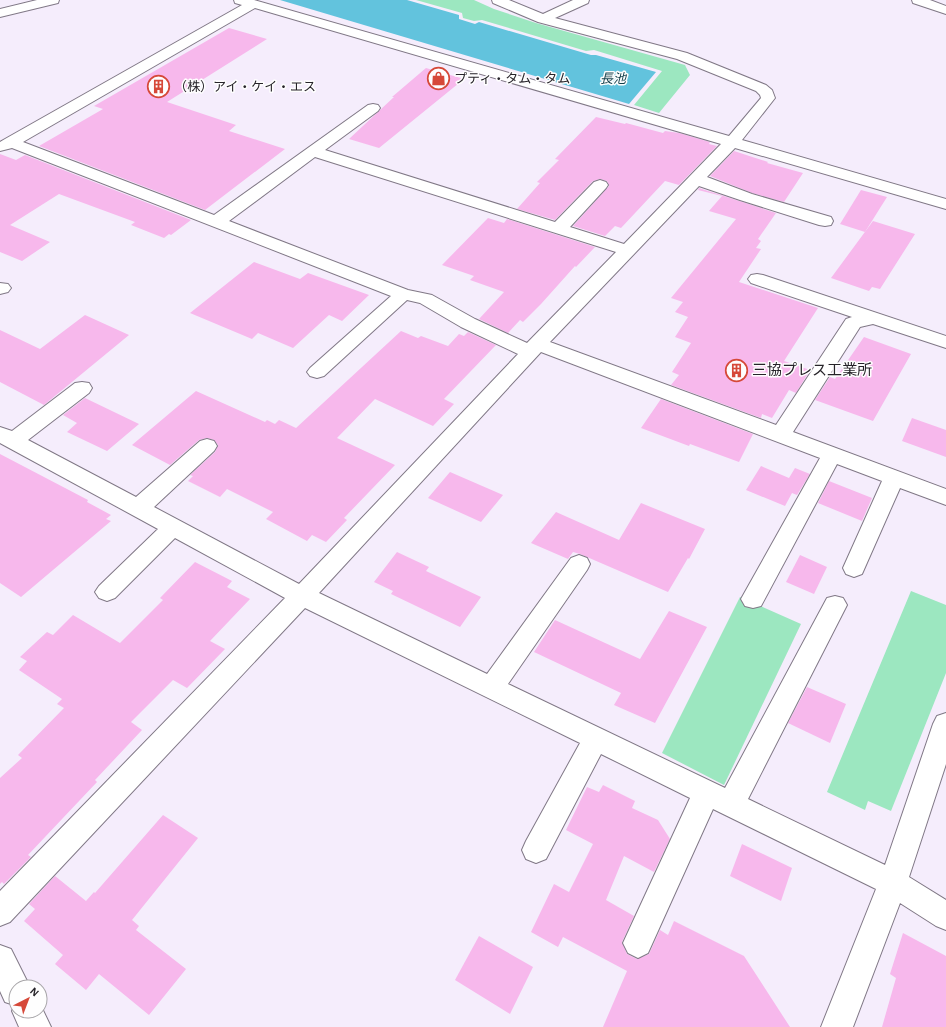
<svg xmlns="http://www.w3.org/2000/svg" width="946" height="1027" viewBox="0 0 946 1027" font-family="'Alegreya Sans','Noto Sans JP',sans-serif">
<rect width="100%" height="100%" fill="#f5edfc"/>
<g fill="#9ce7c0">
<path d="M416 0H474L494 9 536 23 685 65 690 75 659 113 634 105 662 71 594 50 586 51 482 20 474 21 463 18 462 13Z"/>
<path d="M911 591 946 605V673L891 811 868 801 865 810 827 792Z"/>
<path d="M740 597 801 624 724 785 662 753Z"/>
</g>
<path fill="#62c3dd" d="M280 0H407L459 15V19L475 24 479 22 591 55H596L656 72 629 104Z"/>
<g fill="#f7b8ec">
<path d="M229 28 267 39 167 102 236 125 229 131 285 149 205 210 39 146 103 109 94 106Z"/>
<path d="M426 68 464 79 379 148 349 139 394 97H392Z"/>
<path d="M596 117 625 124 626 123 663 133 665 131 679 133 710 142 709 144 717 146 679 185 665 181 621 228 615 226 605 236 573 226 609 186 607 181 600 179 593 181 555 220 517 209 540 183 537 182 559 160 555 159Z"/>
<path d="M734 151 768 162 767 163 803 173 784 202 752 193 710 176Z"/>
<path d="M0 154 16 160 25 155 191 220 171 235 169 234 164 238 131 225 135 222 59 194 10 225 50 242 22 261 0 252Z"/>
<path d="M699 188 776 213 758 239 761 241 756 248 761 249 739 282 818 308 784 361 810 370 796 393 789 390 772 418 762 414 761 418 671 385 679 375 672 372 691 343 675 337 688 317 675 312 683 302 671 298 736 219 709 211 722 196 698 190Z"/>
<path d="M861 190 887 197 865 232 840 224Z"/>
<path d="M488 218 504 223 507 219 595 247 576 267 575 266 541 304 523 322 520 320 508 333 479 319 504 292 470 280 474 276 442 265Z"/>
<path d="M873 221 915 234 880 289 872 287 869 291 831 278Z"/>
<path d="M254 262 300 279 308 273 369 295 342 321 329 315 293 348 258 333 252 339 190 313Z"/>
<path d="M85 315 129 335 44 405 0 382V330L40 349Z"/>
<path d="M401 331 418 338 421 336 448 346 459 334 464 336 468 332 496 345 444 399 454 404 433 426 375 399 337 438 395 465 344 518 347 520 326 542 312 535 307 541 266 519 273 512 227 489 220 497 188 481 193 476 190 475 215 452 218 445 214 440 207 438 199 440 170 465 132 445 196 391 265 422 267 420 275 424 279 420 296 428Z"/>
<path d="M864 337 911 354 873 421 815 400 830 377 835 379Z"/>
<path d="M85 398 139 424 107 451 67 432 77 423 63 415Z"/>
<path d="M661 399 753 434 739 462 690 444 689 446 641 428Z"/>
<path d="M912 418 946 430V457L902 441Z"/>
<path d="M0 454 88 500 87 502 111 515 106 519 111 521 21 597 0 583Z"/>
<path d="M761 466 789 478 795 468 810 474 797 495 792 493 785 506 746 490Z"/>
<path d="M450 472 503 495 481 522 428 498Z"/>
<path d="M829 481 872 498 862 521 818 503Z"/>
<path d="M641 503 705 529 689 559 688 558 668 592 580 554 573 552 568 559 531 543 556 512 619 540Z"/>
<path d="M397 552 429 567 426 571 481 597 460 627 391 594 393 591 374 582Z"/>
<path d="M800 555 827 567 814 594 786 582Z"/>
<path d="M195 562 232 581 227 587 250 599 210 641 225 649 187 688 173 680 131 722 142 730 95 780 97 782 28 855 31 857 4 884 2 882 0 884V778L22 758 18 755 64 708 57 704 62 699 19 670 27 661 20 657 47 632 53 635 73 615 120 643 163 600 160 598Z"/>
<path d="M669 611 707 627 655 723 614 705 621 693 534 652 555 620 640 659Z"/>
<path d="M807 687 846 704 830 743 788 723Z"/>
<path d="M603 785 635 801 632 808 658 820 670 839 654 872 624 856 606 900 634 916 622 942 627 954 637 959 649 954 660 930 668 935 674 921 744 956 790 1027H603L627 971 563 937 558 947 531 932 554 884 569 892 593 844 566 830 587 787 599 792Z"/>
<path d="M163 815 198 838 132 920 139 926 136 930 186 969 149 1015 99 974 86 990 55 964 63 955 24 921 35 909 29 904 55 876 86 901 94 892 95 893Z"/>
<path d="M742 844 792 868 781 901 730 876Z"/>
<path d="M903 933 946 956V1027H882L896 978 890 974Z"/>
<path d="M479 936 533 967 510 1014 455 980Z"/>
</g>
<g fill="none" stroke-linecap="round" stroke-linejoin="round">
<defs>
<g id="minor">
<path d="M37 0H59L58 3 0 17V9Z"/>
<path d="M234 0H254L729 136 761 98 760 95 756 91 677 59 538 22 493 3 492 0H509L543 14 573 0H589L588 3 555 18 687 53 766 85 772 90 775 98 742 140 946 199V209L735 148 707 177 752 194 831 217 833 221 831 225 825 226 819 225 740 200 699 186 550 342 776 425 846 319 852 317 751 283 748 279 751 275 757 274 763 275 946 336V348L873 324 860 327 793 432 946 489V505L900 488 862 574 854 577 846 574 843 568 882 481 837 464 761 606 753 608 745 606 741 599 820 458 541 352 319 593 487 674 571 558 579 555 587 558 590 564 587 570 508 684 725 788 827 598 835 596 843 598 847 605 748 799 885 865 933 724 937 716 946 713V764L909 877 946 900V930L936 926 900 903 853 1027H821L876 889 713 809 648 953 638 958 628 953 623 943 690 798 601 754 546 859 536 863 526 859 522 850 526 841 580 743 305 608 10 922 0 926V891L285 598 175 538 115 598 107 601 99 598 95 592 99 586 158 529 0 443V427L12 431 75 383 82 382 89 383 92 388 89 393 28 440 136 497 200 441 207 439 214 441 217 446 214 451 154 507 299 584 518 354 461 327 420 303 407 300 324 376 317 378 310 376 307 372 310 368 391 296 12 148 0 151V142L5 139 242 5 235 3ZM255 8 721 144 624 244 570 227 606 188 608 185 606 182 600 180 594 182 555 222 325 150 378 111 380 108 378 105 373 104 368 105 214 215 23 142ZM315 157 616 252 527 343 475 319 432 295 408 290 229 221Z"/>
<path d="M912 0H930L946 6V14L913 3Z"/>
<path d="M0 283 8 284 11 288 8 292 0 294Z"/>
<path d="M0 945 11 949 30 987H16V1011H40V1004L51 1027H19L12 1011 14 1005 5 1002 0 991Z"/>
</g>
</defs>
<use href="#minor" stroke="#807886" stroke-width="2"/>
<use href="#minor" fill="#fff" fill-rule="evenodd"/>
</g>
<defs>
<symbol id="shop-ring" viewBox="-11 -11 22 22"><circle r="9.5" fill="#fefefe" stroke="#d64939" stroke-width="1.5"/><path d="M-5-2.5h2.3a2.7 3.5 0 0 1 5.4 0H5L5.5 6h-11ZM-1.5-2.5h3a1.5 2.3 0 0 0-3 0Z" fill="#d64939"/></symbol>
<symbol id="building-ring" viewBox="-11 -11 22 22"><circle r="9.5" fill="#fefefe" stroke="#d64939" stroke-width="1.5"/><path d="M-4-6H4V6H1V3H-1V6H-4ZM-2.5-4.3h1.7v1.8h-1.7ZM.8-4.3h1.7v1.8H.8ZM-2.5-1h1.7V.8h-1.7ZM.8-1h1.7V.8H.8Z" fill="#d64939"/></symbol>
</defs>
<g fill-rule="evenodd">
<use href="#shop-ring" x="426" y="66" width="25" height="25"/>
<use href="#building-ring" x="146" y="74" width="25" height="25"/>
<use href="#building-ring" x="724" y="358" width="25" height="25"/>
</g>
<g text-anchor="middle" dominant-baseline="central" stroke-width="3" stroke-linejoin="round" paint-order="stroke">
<g font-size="13" fill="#262329" stroke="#fefefe" text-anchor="start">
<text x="454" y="79">プティ・タム・タム</text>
<text x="174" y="87">（株）アイ・ケイ・エス</text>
</g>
<g font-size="13" font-style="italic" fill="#113e49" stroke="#fefefe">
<text x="613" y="79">長池</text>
</g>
<g font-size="15" fill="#262329" stroke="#fefefe" text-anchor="start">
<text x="752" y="370">三協プレス工業所</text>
</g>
</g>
<g transform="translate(28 999) rotate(42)"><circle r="19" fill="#fefefe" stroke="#a8a6a9"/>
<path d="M0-3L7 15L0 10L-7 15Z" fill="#d64939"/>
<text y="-6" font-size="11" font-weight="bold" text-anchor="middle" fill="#262329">N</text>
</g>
</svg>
